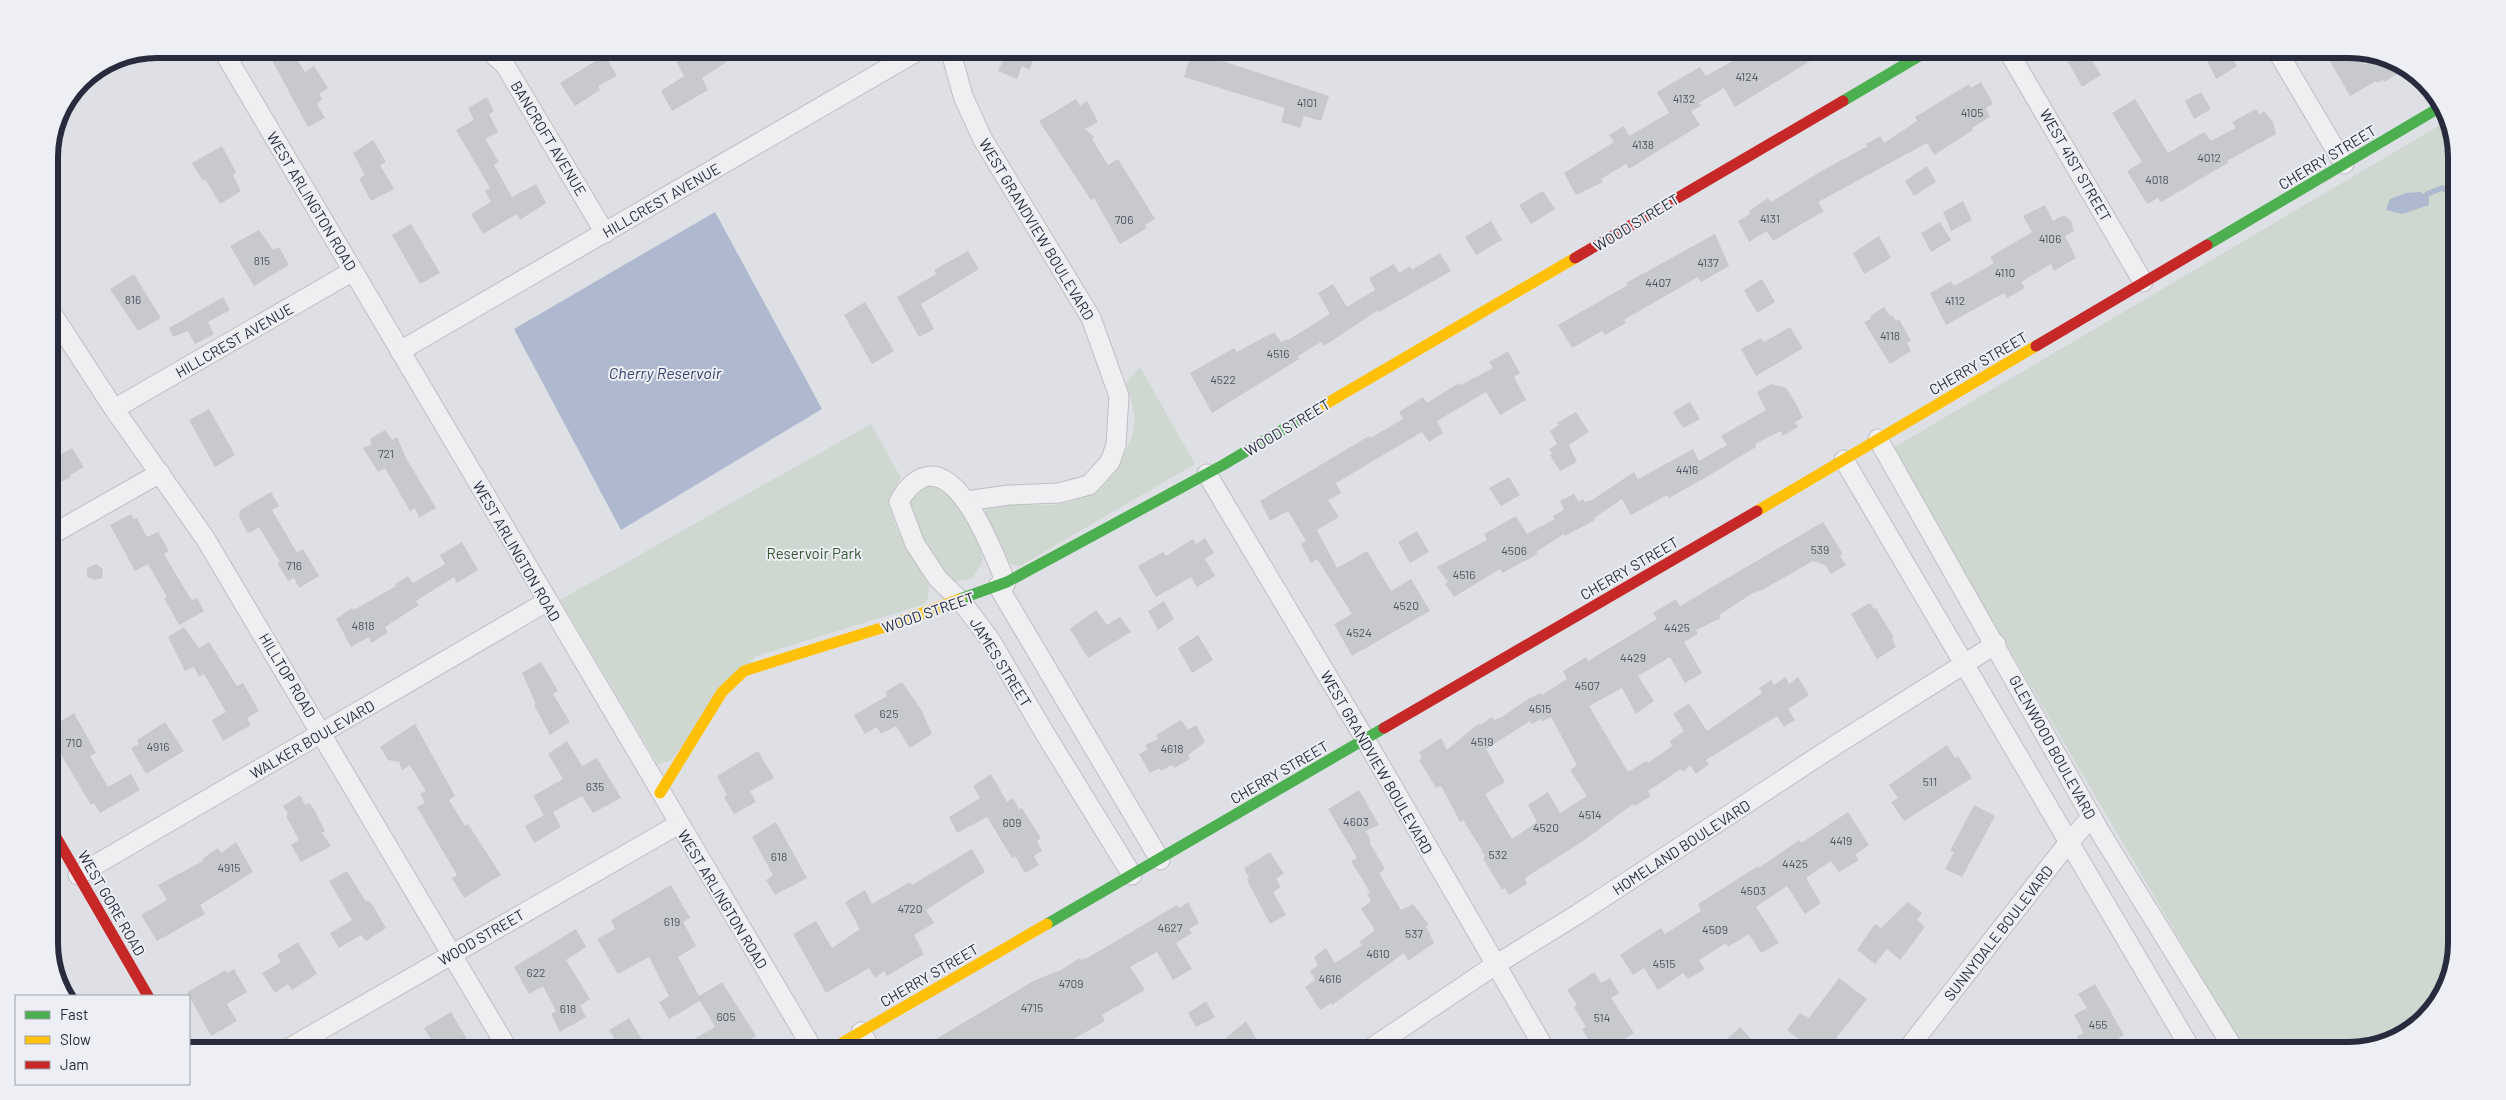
<svg xmlns="http://www.w3.org/2000/svg" width="2506" height="1100" viewBox="0 0 2506 1100" font-family="Barlow,sans-serif">
<rect width="100%" height="100%" fill="#dfe0e5"/>
<g fill="#ced7d0">
<path d="M2447 121 2457 149V944L2449 985 2410 1033 2350 1051H2245L1898 460 1893 448Z"/>
<path d="M1140 367 1195 464 1020 566 1011 564 984 515 987 508C1012 498 1027 507 1051 505 1064 504 1087 498 1098 491 1112 481 1131 445 1134 428 1137 414 1130 396 1126 383Z"/>
<path d="M871 424 901 478C864 533 947 564 925 604L756 656 670 761 658 764 560 600Z"/>
<path d="M930 483C935 485 941 486 945 489 962 501 980 541 983 560L972 579 955 581 947 577 916 534 908 501 914 491Z"/>
</g>
<g fill="#aeb8cf">
<path d="M2420 192 2429 197V205L2402 214 2386 210 2390 199 2406 193Z"/>
<path d="M715 212 822 409 621 530 514 329Z"/>
</g>
<g fill="none" stroke-linecap="round" stroke-linejoin="round">
<path stroke="#aeb8cf" stroke-width="5.5" d="M2427 194 2442 188 2457 195"/>
</g>
<g fill="#c8c9cd" fill-rule="evenodd">
<path d="M266 49H291L305 72 314 66 328 88 319 94 322 99 317 104 325 118 308 127Z"/>
<path d="M694 49H746L702 78 708 90 672 111 661 91 684 76 674 57Z"/>
<path d="M1008 49H1038L1029 70 1022 66 1017 79 998 71Z"/>
<path d="M1748 49H1830L1735 107 1724 88 1699 103 1701 106 1691 111 1700 125 1629 169 1626 164 1601 179 1603 182 1576 195 1564 173 1614 142 1609 135 1624 126 1629 136 1669 113 1657 92 1700 67 1706 76 1736 59 1734 56Z"/>
<path d="M2061 49H2085L2101 75 2082 87Z"/>
<path d="M2222 49H2227L2237 66 2216 79 2206 59Z"/>
<path d="M2323 49 2355 50 2364 65 2381 55 2391 57 2405 69 2384 82 2383 80 2377 83 2376 81 2350 96Z"/>
<path d="M1192 51 1329 96 1321 121 1304 116 1300 128 1281 122 1285 108 1184 77Z"/>
<path d="M605 55 617 76 598 86 600 90 575 106 560 83Z"/>
<path d="M1981 82 1993 104 1986 108 1990 117 1972 128 1973 130 1934 155 1927 143 1818 202 1824 211 1773 241 1767 231 1749 242 1738 221 1750 214 1749 211 1768 198 1771 202 1825 169 1868 146 1866 144 1880 136 1884 143 1917 121 1915 117 1969 84 1971 88Z"/>
<path d="M2201 92 2211 109 2194 119 2185 101Z"/>
<path d="M487 97 494 111 489 114 498 132 485 139 499 162 494 165 512 197 536 184 546 203 520 220 517 214 483 234 471 214 491 202 485 191 490 188 456 130 474 120 468 108Z"/>
<path d="M1076 99 1080 106 1087 101 1098 122 1085 129 1094 137 1092 139 1108 165 1118 159 1155 219 1145 225 1147 228 1120 244 1094 198 1091 200 1039 121Z"/>
<path d="M2135 99 2168 153 2204 132 2211 141 2236 128 2232 122 2256 109 2260 115 2264 111 2273 122 2276 134 2227 161 2228 163 2161 202 2158 198 2147 204 2127 171 2142 162 2112 113Z"/>
<path d="M373 140 386 162 380 165 394 189 371 201 359 179 365 175 353 153Z"/>
<path d="M222 146 236 172 233 175 241 191 220 204 205 179 203 181 192 163Z"/>
<path d="M1927 166 1936 182 1914 196 1905 181Z"/>
<path d="M1543 191 1555 209 1531 224 1519 205Z"/>
<path d="M1963 201 1972 220 1951 231 1943 212Z"/>
<path d="M2045 205 2053 221 2064 215 2071 221 2074 231 2065 236 2076 258 2054 271 2051 264 2021 282 2025 288 2007 298 2004 293 1946 325 1930 293 1951 281 1954 286 1994 263 1990 257 2032 232 2023 216Z"/>
<path d="M1491 221 1502 240 1476 255 1465 237Z"/>
<path d="M1940 222 1951 240 1931 252 1921 233Z"/>
<path d="M411 224 440 273 420 284 392 235Z"/>
<path d="M259 230 273 250 279 247 289 265 254 286 230 246Z"/>
<path d="M1715 234 1729 266 1701 282 1698 277 1624 320 1626 323 1605 335 1602 331 1572 348 1558 325 1628 285 1626 283Z"/>
<path d="M1879 236 1891 258 1864 274 1853 253Z"/>
<path d="M968 251 979 269 921 304 934 329 919 337 897 297 936 274 934 270Z"/>
<path d="M1440 253 1451 271 1379 312 1378 310 1324 346 1321 342 1298 356 1299 359 1283 369 1212 413 1190 373 1234 348 1237 352 1274 332 1281 342 1287 339 1288 340 1330 314 1318 293 1333 284 1347 307 1375 290 1369 278 1394 264 1399 273 1410 266 1412 270Z"/>
<path d="M134 274 161 318 138 331 110 289Z"/>
<path d="M1762 279 1775 302 1757 313 1744 290Z"/>
<path d="M223 297 230 310 208 322 214 334 195 344 188 331 173 337 169 328Z"/>
<path d="M865 302 894 351 872 364 844 315Z"/>
<path d="M1884 307 1890 316 1892 315 1896 321 1899 319 1911 341 1907 343 1911 351 1890 364 1864 322 1871 319 1870 316Z"/>
<path d="M1790 327 1803 348 1756 376 1741 349 1761 338 1764 342Z"/>
<path d="M1508 351 1520 373 1514 377 1526 400 1500 415 1486 392 1437 421 1443 433 1429 442 1422 432 1336 483 1341 493 1328 500 1339 517 1317 530 1337 568 1367 551 1391 591 1411 579 1430 611 1352 656 1334 624 1352 614 1317 559 1311 563 1301 544 1306 541 1288 511 1270 521 1260 501 1369 436 1370 438 1403 419 1399 412 1423 397 1427 403 1459 383 1461 385 1493 368 1489 362Z"/>
<path d="M1771 384 1786 388 1795 402 1803 418 1795 422 1798 427 1783 436 1781 431 1755 444 1756 447 1703 479 1669 498 1667 495 1631 515 1622 499 1594 518 1595 520 1565 536 1564 534 1536 552 1538 554 1502 573 1500 569 1454 597 1445 584 1448 582 1437 567 1487 540 1484 534 1516 516 1527 534 1555 519 1553 516 1564 510 1560 501 1574 494 1579 502 1583 499 1585 502 1592 500 1634 472 1638 479 1693 449 1699 461 1727 445 1721 436 1766 410 1757 392Z"/>
<path d="M1690 402 1700 419 1683 428 1673 412Z"/>
<path d="M209 409 235 455 215 467 189 420Z"/>
<path d="M1576 412 1589 432 1569 445 1577 462 1560 471 1550 455 1552 454 1549 449 1557 444 1550 431 1559 425 1557 423Z"/>
<path d="M385 430 392 440 397 437 406 458 436 508 419 518 415 508 410 511 385 468 378 472 363 448 372 444 370 439Z"/>
<path d="M72 448 84 467 70 475 71 477 53 486 49 477V461Z"/>
<path d="M1509 477 1520 495 1501 506 1489 488Z"/>
<path d="M271 492 279 506 272 510 297 553 303 549 319 576 299 588 294 578 288 581 277 563 280 562 259 527 250 533 247 532 239 516 240 510Z"/>
<path d="M131 514 134 519 137 518 147 537 158 532 169 551 164 554 190 598 193 600 197 598 204 611 179 625 164 598 167 597 148 564 135 571 110 525Z"/>
<path d="M1823 522 1843 554 1840 556 1846 565 1831 574 1825 565 1813 561 1762 590 1753 593 1719 615 1721 618 1696 630 1698 634 1684 642 1702 673 1685 683 1670 657 1638 676 1654 701 1636 714 1622 688 1589 706 1628 772 1646 761 1648 763 1672 746 1670 741 1684 731 1673 714 1689 703 1707 731 1762 693 1759 688 1771 680 1774 685 1786 677 1789 684 1798 677 1809 695 1788 709 1795 720 1784 727 1777 716 1706 760 1709 764 1696 774 1690 765 1683 772 1681 769 1648 791 1651 796 1635 806 1633 804 1583 841 1525 878 1527 884 1509 895 1505 888 1502 890 1483 858 1485 856 1481 851 1482 850 1463 820 1460 822 1441 786 1436 788 1419 760 1422 758 1419 752 1441 738 1447 750 1479 723 1480 725 1492 717 1494 720 1502 717 1528 699 1541 693 1542 695 1567 679 1563 671 1586 657 1588 661 1657 619 1653 613 1676 599 1680 606ZM1551 717 1577 765 1570 770 1587 796 1560 813 1548 792 1528 805 1537 822 1512 839 1485 794 1505 782 1486 749 1530 721 1532 724 1541 719 1542 722Z"/>
<path d="M1417 531 1429 552 1410 563 1398 542Z"/>
<path d="M1205 538 1214 553 1205 559 1215 576 1197 587 1191 577 1156 597 1138 566 1163 552 1166 556 1193 539 1196 544Z"/>
<path d="M462 542 478 570 457 583 454 577 416 601 419 605 385 627 388 633 371 643 369 637 351 647 336 619 352 608 354 610 396 586 395 584 408 576 413 583 445 564 440 555Z"/>
<path d="M96 564 103 569 102 578 94 580 87 577V568Z"/>
<path d="M1164 601 1174 619 1158 630 1148 611Z"/>
<path d="M1870 603 1874 609 1876 608 1894 638 1892 639 1896 647 1877 659 1851 614Z"/>
<path d="M1096 610 1107 625 1120 617 1131 632 1088 658 1070 629Z"/>
<path d="M184 627 199 648 209 642 237 686 243 683 259 711 247 718 251 725 223 741 212 720 226 712 204 674 199 677 194 667 185 671 168 637Z"/>
<path d="M1198 635 1213 660 1192 673 1178 648Z"/>
<path d="M541 662 558 691 553 694 570 722 550 735 534 705 536 704 522 673Z"/>
<path d="M902 682 922 711 932 734 910 748 896 726 881 734 877 727 865 734 854 715 887 696 885 692Z"/>
<path d="M74 713 96 753 90 756 108 787 131 774 140 790 100 813 94 803 91 805 55 744 60 740 52 727Z"/>
<path d="M1181 720 1188 730 1196 725 1205 742 1188 755 1190 759 1174 768 1172 765 1161 771 1159 768 1150 773 1139 754 1148 749 1145 745 1158 739 1156 735Z"/>
<path d="M165 722 184 751 146 774 131 748 139 744 137 740Z"/>
<path d="M415 724 455 796 449 800 465 826 468 824 501 875 464 898 452 878 457 875 417 807 425 803 420 794 426 791 410 765 402 770 399 762 388 760 380 747Z"/>
<path d="M567 741 582 766 597 758 621 798 593 813 582 796 553 812 561 827 534 843 525 826 544 815 533 796 563 779 548 754Z"/>
<path d="M1947 745 1955 758 1958 756 1972 778 1904 821 1891 802 1898 798 1889 785Z"/>
<path d="M758 751 774 778 750 791 756 802 734 814 724 797 727 795 717 776Z"/>
<path d="M991 774 1007 802 1013 798 1019 809 1022 808 1041 838 1037 841 1042 851 1034 856 1039 865 1025 873 1015 856 1012 858 987 817 957 833 949 817 980 798 973 786Z"/>
<path d="M1359 790 1379 825 1366 831 1371 841 1369 842 1385 869 1379 873 1401 910 1413 904 1429 925 1426 926 1434 943 1408 961 1404 953 1332 1005 1331 1003 1320 1010 1305 987 1315 980 1310 971 1318 965 1314 957 1326 948 1335 963 1362 945 1359 942 1375 930 1361 909 1371 901 1367 894 1370 892 1351 861 1357 858 1328 809Z"/>
<path d="M300 795 305 805 309 803 314 809 325 831 322 833 331 846 301 862 291 845 299 840 286 816 288 814 283 806Z"/>
<path d="M1974 805 1995 816 1962 877 1945 869 1954 852 1950 851Z"/>
<path d="M1848 812 1869 845 1855 855 1859 860 1839 872 1831 861 1806 878 1821 903 1805 914 1787 886 1756 907 1779 943 1761 953 1749 934 1728 947 1726 943 1699 960 1705 969 1688 979 1683 973 1658 990 1644 968 1633 975 1620 955 1661 928 1665 934 1701 911 1698 904 1758 866 1759 868 1799 840 1801 843Z"/>
<path d="M776 822 807 878 775 895 766 880 773 875 752 837Z"/>
<path d="M236 842 253 872 200 905 205 914 157 941 141 915 167 900 158 885 203 861 202 859 218 848 221 853Z"/>
<path d="M972 849 985 872 926 910 934 923 914 935 924 954 887 976 884 971 875 978 869 968 826 993 793 934 816 921 832 948 860 929 845 902 865 890 872 904 910 882 912 885Z"/>
<path d="M1270 852 1284 874 1276 878 1281 887 1273 892 1286 915 1270 924 1247 880 1249 878 1244 868Z"/>
<path d="M347 871 366 902 368 900 372 904 386 928 366 941 361 935 339 948 330 933 352 920 329 881Z"/>
<path d="M671 885 690 918 683 922 696 946 678 957 699 996 722 982 756 1036 731 1051H673L715 1027 700 1001 669 1019 659 1002 669 996 649 957 618 974 597 939 615 929 611 920Z"/>
<path d="M1188 902 1199 923 1189 929 1192 933 1176 943 1192 969 1173 980 1157 952 1130 967 1145 990 1102 1015 1105 1021 1053 1051H916L1035 980 1061 970 1080 958 1081 960 1089 957 1177 905 1179 908Z"/>
<path d="M1908 902 1922 913 1917 920 1925 927 1900 960 1887 949 1875 964 1857 950 1875 924 1881 928Z"/>
<path d="M576 929 586 947 566 960 590 999 580 1006 586 1017 560 1032 551 1014 556 1011 543 986 529 994 514 967Z"/>
<path d="M298 942 317 974 292 990 288 984 275 993 262 973 281 962 277 955Z"/>
<path d="M234 969 247 992 227 1004 237 1021 211 1036 187 992 226 970 227 973Z"/>
<path d="M1594 972 1601 983 1610 978 1619 993 1611 998 1634 1033 1607 1051H1596L1582 1029 1586 1027 1574 1007 1577 1005 1567 990Z"/>
<path d="M1839 978 1867 999 1826 1051H1814L1787 1030 1800 1013 1809 1018Z"/>
<path d="M2095 984 2124 1035 2097 1051H2084L2077 1036 2084 1033 2074 1015 2087 1008 2078 994Z"/>
<path d="M1206 1001 1215 1017 1196 1027 1188 1013Z"/>
<path d="M451 1012 474 1051H438L424 1028Z"/>
<path d="M629 1018 649 1051H622L609 1030Z"/>
<path d="M1246 1021 1263 1051H1211Z"/>
<path d="M1740 1027 1755 1043 1746 1051H1733L1724 1042Z"/>
</g>
<g fill="none" stroke-linecap="round" stroke-linejoin="round">
<defs>
<g id="street">
<path d="M222 49 814 1051"/>
<path d="M487 49 505 65 605 233"/>
<path d="M950 49 963 96 982 138 1091 318 1119 396 1116 445 1110 462 1089 485 1059 493 1009 495 966 501"/>
<path d="M2007 49 2143 282"/>
<path d="M2276 49 2344 164"/>
<path d="M49 309 114 409 205 538 509 1051"/>
<path d="M400 351 921 49"/>
<path d="M114 409 353 271"/>
<path d="M1878 439 2100 832 2235 1051"/>
<path d="M1844 460 2192 1051"/>
<path d="M1207 474 1365 739 1546 1051"/>
<path d="M49 536 160 473"/>
<path d="M1006 583C995 557 961 462 922 478 911 483 904 492 899 502L915 544 938 579 961 601 991 641 1044 732 1132 875"/>
<path d="M998 586 1160 860"/>
<path d="M78 875 546 602"/>
<path d="M861 1032 872 1051"/>
<path d="M284 1051 679 824"/>
<path d="M1367 1051 1492 967 1578 914 1834 746 1996 644"/>
<path d="M1906 1051 2068 843 2092 817"/>
</g>
</defs>
<use href="#street" stroke="#bebec3" stroke-width="21"/>
<use href="#street" stroke="#efeff1" stroke-width="19"/>
<g stroke="#4caf50" stroke-width="11">
<path d="M1843 101 1931 49"/>
<path d="M2207 245 2442 106"/>
<path d="M960 599 1007 582 1223 465 1319 408"/>
<path d="M1047 924 1384 728"/>
</g>
<g stroke="#ffc107" stroke-width="11">
<path d="M1319 408 1575 258"/>
<path d="M1757 511 2036 346"/>
<path d="M660 793 722 692 744 671 894 624 960 599"/>
<path d="M828 1051 1047 924"/>
</g>
<g stroke="#c62828" stroke-width="11">
<path d="M1575 258 1843 101"/>
<path d="M2036 346 2207 245"/>
<path d="M1384 728 1757 511"/>
<path d="M49 825 148 996"/>
</g>
</g>
<g text-anchor="middle" dominant-baseline="central" stroke-width="4" stroke-linejoin="round" paint-order="stroke">
<g font-size="12" fill="#505362">
<text x="1747" y="76">4124</text>
<text x="1684" y="98">4132</text>
<text x="1307" y="102">4101</text>
<text x="1972" y="112">4105</text>
<text x="1643" y="144">4138</text>
<text x="2209" y="157">4012</text>
<text x="2157" y="179">4018</text>
<text x="1770" y="218">4131</text>
<text x="1124" y="219">706</text>
<text x="2050" y="238">4106</text>
<text x="262" y="260">815</text>
<text x="1708" y="262">4137</text>
<text x="2005" y="272">4110</text>
<text x="1658" y="282">4407</text>
<text x="133" y="299">816</text>
<text x="1955" y="300">4112</text>
<text x="1890" y="335">4118</text>
<text x="1278" y="353">4516</text>
<text x="1223" y="379">4522</text>
<text x="386" y="453">721</text>
<text x="1687" y="469">4416</text>
<text x="1820" y="549">539</text>
<text x="1514" y="550">4506</text>
<text x="294" y="565">716</text>
<text x="1464" y="574">4516</text>
<text x="1406" y="605">4520</text>
<text x="363" y="625">4818</text>
<text x="1677" y="627">4425</text>
<text x="1359" y="632">4524</text>
<text x="1633" y="657">4429</text>
<text x="1587" y="685">4507</text>
<text x="1540" y="708">4515</text>
<text x="889" y="713">625</text>
<text x="1482" y="741">4519</text>
<text x="74" y="742">710</text>
<text x="158" y="746">4916</text>
<text x="1172" y="748">4618</text>
<text x="1930" y="781">511</text>
<text x="595" y="786">635</text>
<text x="1590" y="814">4514</text>
<text x="1356" y="821">4603</text>
<text x="1012" y="822">609</text>
<text x="1546" y="827">4520</text>
<text x="1841" y="840">4419</text>
<text x="1498" y="854">532</text>
<text x="779" y="856">618</text>
<text x="1795" y="863">4425</text>
<text x="229" y="867">4915</text>
<text x="1753" y="890">4503</text>
<text x="910" y="908">4720</text>
<text x="672" y="921">619</text>
<text x="1170" y="927">4627</text>
<text x="1715" y="929">4509</text>
<text x="1414" y="933">537</text>
<text x="1378" y="953">4610</text>
<text x="1664" y="963">4515</text>
<text x="536" y="972">622</text>
<text x="1330" y="978">4616</text>
<text x="1071" y="983">4709</text>
<text x="1032" y="1007">4715</text>
<text x="568" y="1008">618</text>
<text x="726" y="1016">605</text>
<text x="1602" y="1017">514</text>
<text x="2098" y="1024">455</text>
</g>
<g font-size="15" fill="#272b3d" stroke="#edeff4">
<text transform="translate(549 138) rotate(59)">BANCROFT AVENUE</text>
<text transform="translate(2327 157) rotate(-31)">CHERRY STREET</text>
<text transform="translate(2076 165) rotate(60)">WEST 41ST STREET</text>
<text transform="translate(661 200) rotate(-30)">HILLCREST AVENUE</text>
<text transform="translate(312 201) rotate(59)">WEST ARLINGTON ROAD</text>
<text transform="translate(1636 222) rotate(-31)">WOOD STREET</text>
<text transform="translate(1037 229) rotate(59)">WEST GRANDVIEW BOULEVARD</text>
<text transform="translate(234 340) rotate(-30)">HILLCREST AVENUE</text>
<text transform="translate(1978 363) rotate(-30)">CHERRY STREET</text>
<text transform="translate(1287 427) rotate(-31)">WOOD STREET</text>
<text transform="translate(517 551) rotate(60)">WEST ARLINGTON ROAD</text>
<text transform="translate(1629 568) rotate(-30)">CHERRY STREET</text>
<text transform="translate(928 612) rotate(-19)">WOOD STREET</text>
<text transform="translate(1001 662) rotate(58)">JAMES STREET</text>
<text transform="translate(288 675) rotate(59)">HILLTOP ROAD</text>
<text transform="translate(312 739) rotate(-30)">WALKER BOULEVARD</text>
<text transform="translate(2053 747) rotate(61)">GLENWOOD BOULEVARD</text>
<text transform="translate(1377 762) rotate(60)">WEST GRANDVIEW BOULEVARD</text>
<text transform="translate(1279 772) rotate(-30)">CHERRY STREET</text>
<text transform="translate(1681 847) rotate(-33)">HOMELAND BOULEVARD</text>
<text transform="translate(723 899) rotate(59)">WEST ARLINGTON ROAD</text>
<text transform="translate(112 903) rotate(60)">WEST GORE ROAD</text>
<text transform="translate(1998 933) rotate(-52)">SUNNYDALE BOULEVARD</text>
<text transform="translate(481 937) rotate(-30)">WOOD STREET</text>
<text transform="translate(929 975) rotate(-30)">CHERRY STREET</text>
</g>
<g font-size="15" fill="#355835" stroke="#edeff4">
<text x="814" y="553">Reservoir Park</text>
</g>
<g font-size="16" font-style="italic" fill="#33436f" stroke="#edeff4">
<text x="665" y="372">Cherry Reservoir</text>
</g>
</g>
<path d="M0 0H2506V1100H0ZM157 58H2349A99 99 0 0 1 2448 157V943A99 99 0 0 1 2349 1042H157A99 99 0 0 1 58 943V157A99 99 0 0 1 157 58Z" fill="#edeff4" fill-rule="evenodd"/>
<path fill="none" stroke="#272b3d" stroke-width="6" d="M157 58H2349A99 99 0 0 1 2448 157V943A99 99 0 0 1 2349 1042H157A99 99 0 0 1 58 943V157A99 99 0 0 1 157 58Z"/>
<rect x="15" y="995" width="175" height="90" fill="#edeff4" stroke="#9ea1ab"/>
<rect x="25" y="1011" width="25" height="8" fill="#4caf50" stroke="#9ea1ab"/>
<text x="60" y="1020" font-size="15" fill="#272b3d">Fast</text>
<rect x="25" y="1036" width="25" height="8" fill="#ffc107" stroke="#9ea1ab"/>
<text x="60" y="1045" font-size="15" fill="#272b3d">Slow</text>
<rect x="25" y="1061" width="25" height="8" fill="#c62828" stroke="#9ea1ab"/>
<text x="60" y="1070" font-size="15" fill="#272b3d">Jam</text>
</svg>
